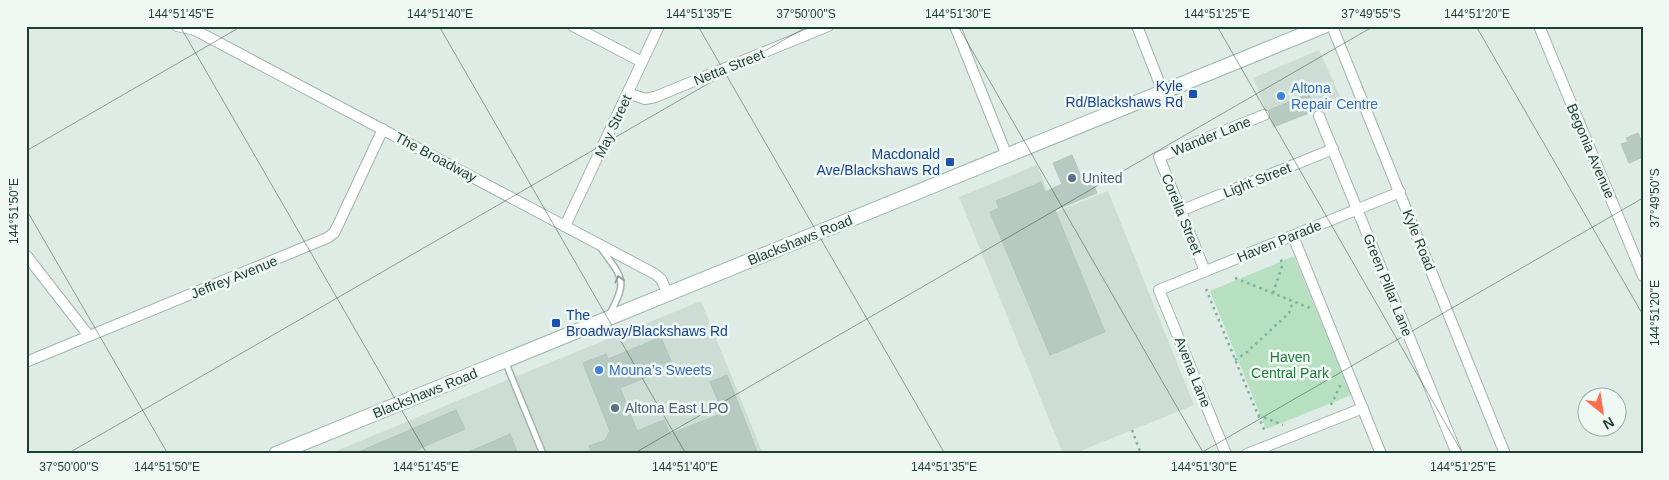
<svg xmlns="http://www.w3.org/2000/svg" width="1669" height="480" viewBox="0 0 1669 480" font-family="Helvetica,sans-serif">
<rect width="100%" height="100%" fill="#dfece6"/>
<g fill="#cddcd5">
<path d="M1319 50 1342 101 1273 128 1253 78Z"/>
<path d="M1037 165 1056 212 1108 191 1194 405 1073 454H1063L959 197Z"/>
<path d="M701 301 763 454H329L500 383Z"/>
</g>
<path fill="#b6e0bf" d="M1294 256 1351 395 1266 429 1210 291Z"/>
<g fill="#b7cac1" stroke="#b1c6bc">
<path d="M1309 94 1316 110 1275 126 1269 110Z"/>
<path d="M1638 133 1643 144V157L1629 163 1621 144 1628 142 1626 138Z"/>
<path d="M1072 155 1083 181 1091 178 1097 193 1055 210 1105 332 1050 355 990 212 999 208 996 201 1041 182 1045 192 1062 184 1053 163Z"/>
<path d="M661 337 673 366 620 388 637 431 664 420 670 434 723 413 710 382 727 375 758 454H592L589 446 605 440 610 431 583 363 606 354 608 359Z"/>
<path d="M456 410 465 429 407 454H354Z"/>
<path d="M510 434 518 454H464Z"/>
</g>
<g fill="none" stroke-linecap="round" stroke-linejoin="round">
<defs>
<g id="lane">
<path d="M601 248C622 278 629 280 609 315"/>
<path d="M505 361 543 454"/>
</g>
<g id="street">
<path d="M177 26 195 30"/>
<path d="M192 26 195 30 655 274 661 279 668 294"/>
<path d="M573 26 642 62"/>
<path d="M955 26 1007 156"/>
<path d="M1137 26 1163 92"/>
<path d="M1332 26 1505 454"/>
<path d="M1539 26 1643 276"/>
<path d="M628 93 645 99 655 97 828 26"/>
<path d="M1319 116 1457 454"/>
<path d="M1180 211 1333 149"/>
<path d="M565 226 659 26"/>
<path d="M1293 236 1381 454"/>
<path d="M26 255 89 336"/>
<path d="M1205 271 1159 157 1264 115"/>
<path d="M26 362 327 238 334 233 338 225 383 129"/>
<path d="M1226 454 1159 290 1400 192"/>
<path d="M1247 454 1363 408"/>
</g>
<path id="secondary" d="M276 454 1324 26"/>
</defs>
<use href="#lane" stroke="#a1b4ad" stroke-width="8"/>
<use href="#street" stroke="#a1b4ad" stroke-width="12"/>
<use href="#secondary" stroke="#9cb9ae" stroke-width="16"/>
<g stroke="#7cb39f" stroke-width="2.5" stroke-dasharray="2.5 4" stroke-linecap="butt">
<path d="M1235 278 1310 308"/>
<path d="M1206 289 1265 432"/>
<path d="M1273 293 1282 266 1281 259"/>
<path d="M1235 360 1247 352 1289 313 1293 301"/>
<path d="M1331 405 1341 384"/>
<path d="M1258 415 1283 425"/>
<path d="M1132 430 1141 454"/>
</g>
<use href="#lane" stroke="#fff" stroke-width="5"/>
<use href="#street" stroke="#fff" stroke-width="10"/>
<use href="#secondary" stroke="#fff" stroke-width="14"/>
</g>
<defs><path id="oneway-chevron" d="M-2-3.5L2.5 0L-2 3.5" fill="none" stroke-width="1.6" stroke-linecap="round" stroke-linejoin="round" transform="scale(1.25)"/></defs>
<use stroke="#8e9e9a" href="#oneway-chevron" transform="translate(619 279) rotate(-105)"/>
<path fill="none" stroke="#1e3e34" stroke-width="1" stroke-opacity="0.45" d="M180 26 427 454M439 26 686 454M698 26 945 454M958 26 1204 454M1217 26 1463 454M1476 26 1643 315M26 151 242 26M26 209 168 454M67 454 808 26M633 454 1374 26M1199 454 1643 198"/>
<g fill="#1a4fb4" stroke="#f0f8f4" stroke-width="2">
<rect x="1188" y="89" width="10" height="10" rx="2.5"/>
<rect x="945" y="157" width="10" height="10" rx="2.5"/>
<rect x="551" y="318" width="10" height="10" rx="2.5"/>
</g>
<g fill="#3f7fe0" stroke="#f0f8f4" stroke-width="2">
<circle cx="1281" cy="96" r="5"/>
<circle cx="599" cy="370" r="5"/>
</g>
<g fill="#5c6f8a" stroke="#f0f8f4" stroke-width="2">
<circle cx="1072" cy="178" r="5"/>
<circle cx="615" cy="408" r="5"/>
</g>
<g text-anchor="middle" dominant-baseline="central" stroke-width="5" stroke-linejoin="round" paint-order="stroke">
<g font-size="14" fill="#1e3e34" stroke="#f0f8f4">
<text transform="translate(729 67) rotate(-22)">Netta Street</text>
<text transform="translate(613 126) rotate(-65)">May Street</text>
<text transform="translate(1211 136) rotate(-22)">Wander Lane</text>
<text transform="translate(1591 151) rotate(67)">Begonia Avenue</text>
<text transform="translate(436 157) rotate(28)">The Broadway</text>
<text transform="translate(1257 180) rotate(-22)">Light Street</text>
<text transform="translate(1182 214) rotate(68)">Corella Street</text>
<text transform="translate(800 240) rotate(-22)">Blackshaws Road</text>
<text transform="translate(1419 240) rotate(68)">Kyle Road</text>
<text transform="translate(1279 241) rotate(-22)">Haven Parade</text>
<text transform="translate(234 277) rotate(-22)">Jeffrey Avenue</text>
<text transform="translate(1388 285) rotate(68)">Green Pillar Lane</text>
<text transform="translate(1193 372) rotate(68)">Avena Lane</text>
<text transform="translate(425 393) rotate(-22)">Blackshaws Road</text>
</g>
<g font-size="14" fill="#164399" stroke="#f0f8f4" text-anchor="end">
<text x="1183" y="86">Kyle<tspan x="1183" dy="16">Rd/Blackshaws Rd</tspan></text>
<text x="940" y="154">Macdonald<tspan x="940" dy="16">Ave/Blackshaws Rd</tspan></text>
<text x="566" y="315" text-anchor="start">The<tspan x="566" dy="16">Broadway/Blackshaws Rd</tspan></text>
</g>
<g font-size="14" fill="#366cbe" stroke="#f0f8f4" text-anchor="start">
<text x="1291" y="88">Altona<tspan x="1291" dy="16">Repair Centre</tspan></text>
<text x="609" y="370">Mouna’s Sweets</text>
</g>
<g font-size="14" fill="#4e5e75" stroke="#f0f8f4" text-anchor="start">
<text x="1082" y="178">United</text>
<text x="625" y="408">Altona East LPO</text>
</g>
<g font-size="14" fill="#257941" stroke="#f0f8f4">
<text x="1290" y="357">Haven<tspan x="1290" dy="16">Central Park</tspan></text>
</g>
</g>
<rect width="1669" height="480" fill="none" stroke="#f0f8f4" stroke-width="55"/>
<g transform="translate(1602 412) rotate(150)"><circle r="24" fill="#f0f8f4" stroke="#9caea7"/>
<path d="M0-4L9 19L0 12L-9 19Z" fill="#ff6e4a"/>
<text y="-8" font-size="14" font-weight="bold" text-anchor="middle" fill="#1e3e34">N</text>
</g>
<rect x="28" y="28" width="1614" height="424" fill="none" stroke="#1e3e34" stroke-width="2"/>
<g font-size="12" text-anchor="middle" fill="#1e3e34">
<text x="181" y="18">144°51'45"E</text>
<text x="440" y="18">144°51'40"E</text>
<text x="699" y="18">144°51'35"E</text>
<text x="806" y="18">37°50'00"S</text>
<text x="958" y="18">144°51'30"E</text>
<text x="1217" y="18">144°51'25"E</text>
<text x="1371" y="18">37°49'55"S</text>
<text x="1477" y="18">144°51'20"E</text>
<text transform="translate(1655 198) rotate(-90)" y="4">37°49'50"S</text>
<text transform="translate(14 211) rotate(-90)" y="4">144°51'50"E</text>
<text transform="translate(1655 313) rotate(-90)" y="4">144°51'20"E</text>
<text x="69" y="471">37°50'00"S</text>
<text x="167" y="471">144°51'50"E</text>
<text x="426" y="471">144°51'45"E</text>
<text x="685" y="471">144°51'40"E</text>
<text x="944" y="471">144°51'35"E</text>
<text x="1204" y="471">144°51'30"E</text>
<text x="1463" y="471">144°51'25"E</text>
</g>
</svg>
